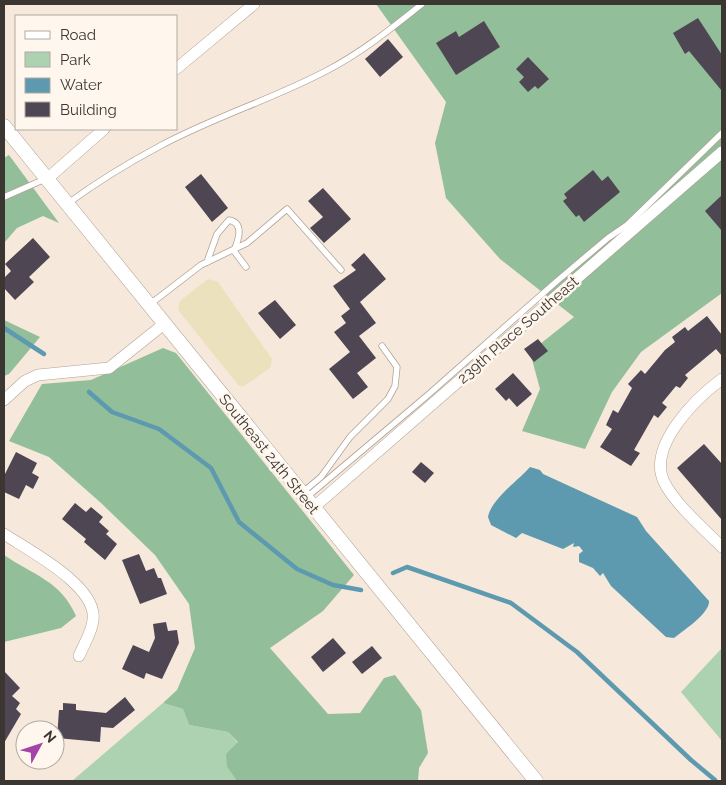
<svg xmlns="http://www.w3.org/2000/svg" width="726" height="785" viewBox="0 0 726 785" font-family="Raleway,sans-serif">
<rect width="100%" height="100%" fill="#f6e8db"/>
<g fill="#add2b2">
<path d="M722 648V741L681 692Z"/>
<path d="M163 703 183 709 189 725 228 732 238 743 227 767 237 781H72Z"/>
</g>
<g fill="#92be99">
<path d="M376 4H722V293L641 352 612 392 585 449 522 431 540 389 530 352 574 317 500 259 446 198 435 143 446 102Z"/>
<path d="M9 155 59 223 43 216 17 228 4 243V158Z"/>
<path d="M4 320 40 337 9 374 4 376Z"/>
<path d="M163 348 176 353 354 575 323 611 270 648 328 714 360 713 384 678 395 675 421 710 428 753 419 768 418 781H237L227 767 226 754 238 742 228 732 189 725 183 709 163 703 177 690 195 648 189 604 155 555 101 503 49 457 9 441 42 384 91 380Z"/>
<path d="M4 555C33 575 61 581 76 616L61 628 4 642Z"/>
</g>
<path fill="#ebe1bc" d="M208 279 218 282 272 359 270 368 244 386H239L178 310 180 301Z"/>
<path fill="#5d9aaf" d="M530 467 540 470 543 474 637 517 646 531 709 601C710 613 684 630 674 638L666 637 611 586 603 573 600 576 593 568 579 562V554L583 551 579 546 573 547 574 543 563 549 522 533 516 538 491 525 488 517C491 499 519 480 530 467Z"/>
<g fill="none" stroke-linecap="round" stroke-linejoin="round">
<g stroke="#5d9aaf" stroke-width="4.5">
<path d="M4 328 44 354"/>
<path d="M89 392 112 412 159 429 211 468 239 522 297 569 333 585 361 590"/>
<path d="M393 573 407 567 511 603 577 652 691 760 715 780"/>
</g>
</g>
<g fill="#4e4653">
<path d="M698 18 722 55V91L689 51 685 54 673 33Z"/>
<path d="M484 21 500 47 456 75 436 43 456 31 459 37Z"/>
<path d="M388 39 403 57 380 77 365 59Z"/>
<path d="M528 57 549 79 538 89 535 86 528 92 519 82 524 77 516 69Z"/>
<path d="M593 170 602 181 608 176 620 192 584 222 579 215 576 217 563 201 567 198 564 194Z"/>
<path d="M201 174 228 208 212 222 185 187Z"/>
<path d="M323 188 351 219 324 243 310 228 323 217 308 201Z"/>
<path d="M722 195V231L705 211Z"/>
<path d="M33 238 50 257 29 277 34 282 15 300 4 288V278L11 271 5 264Z"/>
<path d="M364 253 386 279 360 302 376 323 359 336 376 358 357 373 368 387 353 399 329 369 350 352 334 332 346 323 341 316 350 309 333 286 356 270 351 265Z"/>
<path d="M275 300 296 325 280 339 258 313Z"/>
<path d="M707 316 722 335V356L716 349 685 375 688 378 680 388 676 386 662 403 667 407 658 418 654 415 634 450 640 453 631 466 600 447 612 429 606 425 613 410 618 413 632 388 628 384 641 370 645 374 665 350 675 342 672 337 685 327 688 331Z"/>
<path d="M538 339 548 351 534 362 524 349Z"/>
<path d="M513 373 532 394 517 407 509 398 506 401 495 389Z"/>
<path d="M704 444 722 464V520L677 468Z"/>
<path d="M16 452 37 463 32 473 39 477 33 489 26 485 19 499 4 492V476Z"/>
<path d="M421 462 434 473 425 483 412 472Z"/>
<path d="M75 503 86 512 91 507 103 517 99 522 109 531 106 534 117 544 105 560 84 542 86 539 62 519Z"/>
<path d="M139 554 146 571 154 568 158 578H161L167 594 140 604 122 560Z"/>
<path d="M166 622 168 631 177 630 179 643 162 679 146 673 144 679 122 669 133 645 149 652 155 638 153 624Z"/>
<path d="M333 638 346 653 323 672 311 657Z"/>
<path d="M372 646 382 658 362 674 352 662Z"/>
<path d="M4 671 20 688 12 696 20 703 16 709 21 714 4 743Z"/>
<path d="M125 697 135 710 113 728 101 727 100 742 57 738 59 710H63V703L76 704V710L106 713Z"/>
</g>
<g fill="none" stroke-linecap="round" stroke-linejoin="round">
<defs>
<g id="service">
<path d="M4 197 45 179"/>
<path d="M67 204C97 182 128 163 160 146 214 117 273 99 326 71 361 53 392 28 422 4"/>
<path d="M207 262 217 234 229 220C245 223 238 241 234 251L246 267"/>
<path d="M149 305 201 265 247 243 287 209 341 270"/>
<path d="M303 492 321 477 350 437 388 399 395 386 397 367 382 346"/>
<path d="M307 497 429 394 557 281 608 238 627 225 722 133"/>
</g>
<g id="minor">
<path d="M176 69 254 4"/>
<path d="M47 179 104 129"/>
<path d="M722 379C696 398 647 446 664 482 675 504 704 529 722 547"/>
<path d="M4 400 25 381 38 375 109 368 164 324"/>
<path d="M313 508 722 152"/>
<path d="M4 534C28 550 98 586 93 620 92 632 84 644 79 656"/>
</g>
<path id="tertiary" d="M4 126 536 781"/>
</defs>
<use href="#service" stroke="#b0a397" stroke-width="7"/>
<use href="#minor" stroke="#b0a397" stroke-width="12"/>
<use href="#tertiary" stroke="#b0a397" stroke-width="15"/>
<use href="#service" stroke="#fff" stroke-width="5.5"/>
<use href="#minor" stroke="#fff" stroke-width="11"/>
<use href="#tertiary" stroke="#fff" stroke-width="14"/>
</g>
<g text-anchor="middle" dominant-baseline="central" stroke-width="5" stroke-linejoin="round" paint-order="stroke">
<g font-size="15" fill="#3b3631" stroke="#fff7ee">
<text transform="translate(518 330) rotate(-41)">239th Place Southeast</text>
<text transform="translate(269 454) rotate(51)">Southeast 24th Street</text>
</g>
</g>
<rect width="726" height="785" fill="none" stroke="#3b3631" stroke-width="10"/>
<rect x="15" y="15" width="162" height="115" fill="#fff7ee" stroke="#b1aaa2"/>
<rect x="25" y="31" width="25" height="8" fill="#ffffff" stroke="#b1aaa2"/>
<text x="60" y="40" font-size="15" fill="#3b3631">Road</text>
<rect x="25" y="52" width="25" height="15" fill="#add2b2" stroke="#b1aaa2"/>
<text x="60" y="65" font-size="15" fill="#3b3631">Park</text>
<rect x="25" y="78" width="25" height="15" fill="#5d9aaf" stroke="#b1aaa2"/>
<text x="60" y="90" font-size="15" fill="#3b3631">Water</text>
<rect x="25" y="102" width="25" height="15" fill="#4e4653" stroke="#b1aaa2"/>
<text x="60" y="115" font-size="15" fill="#3b3631">Building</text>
<g transform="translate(40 745) rotate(50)"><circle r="24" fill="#fff7ee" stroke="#b1aaa2"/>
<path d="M0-4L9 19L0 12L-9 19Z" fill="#a443aa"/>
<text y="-8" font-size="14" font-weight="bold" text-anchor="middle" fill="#3b3631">N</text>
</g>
</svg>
